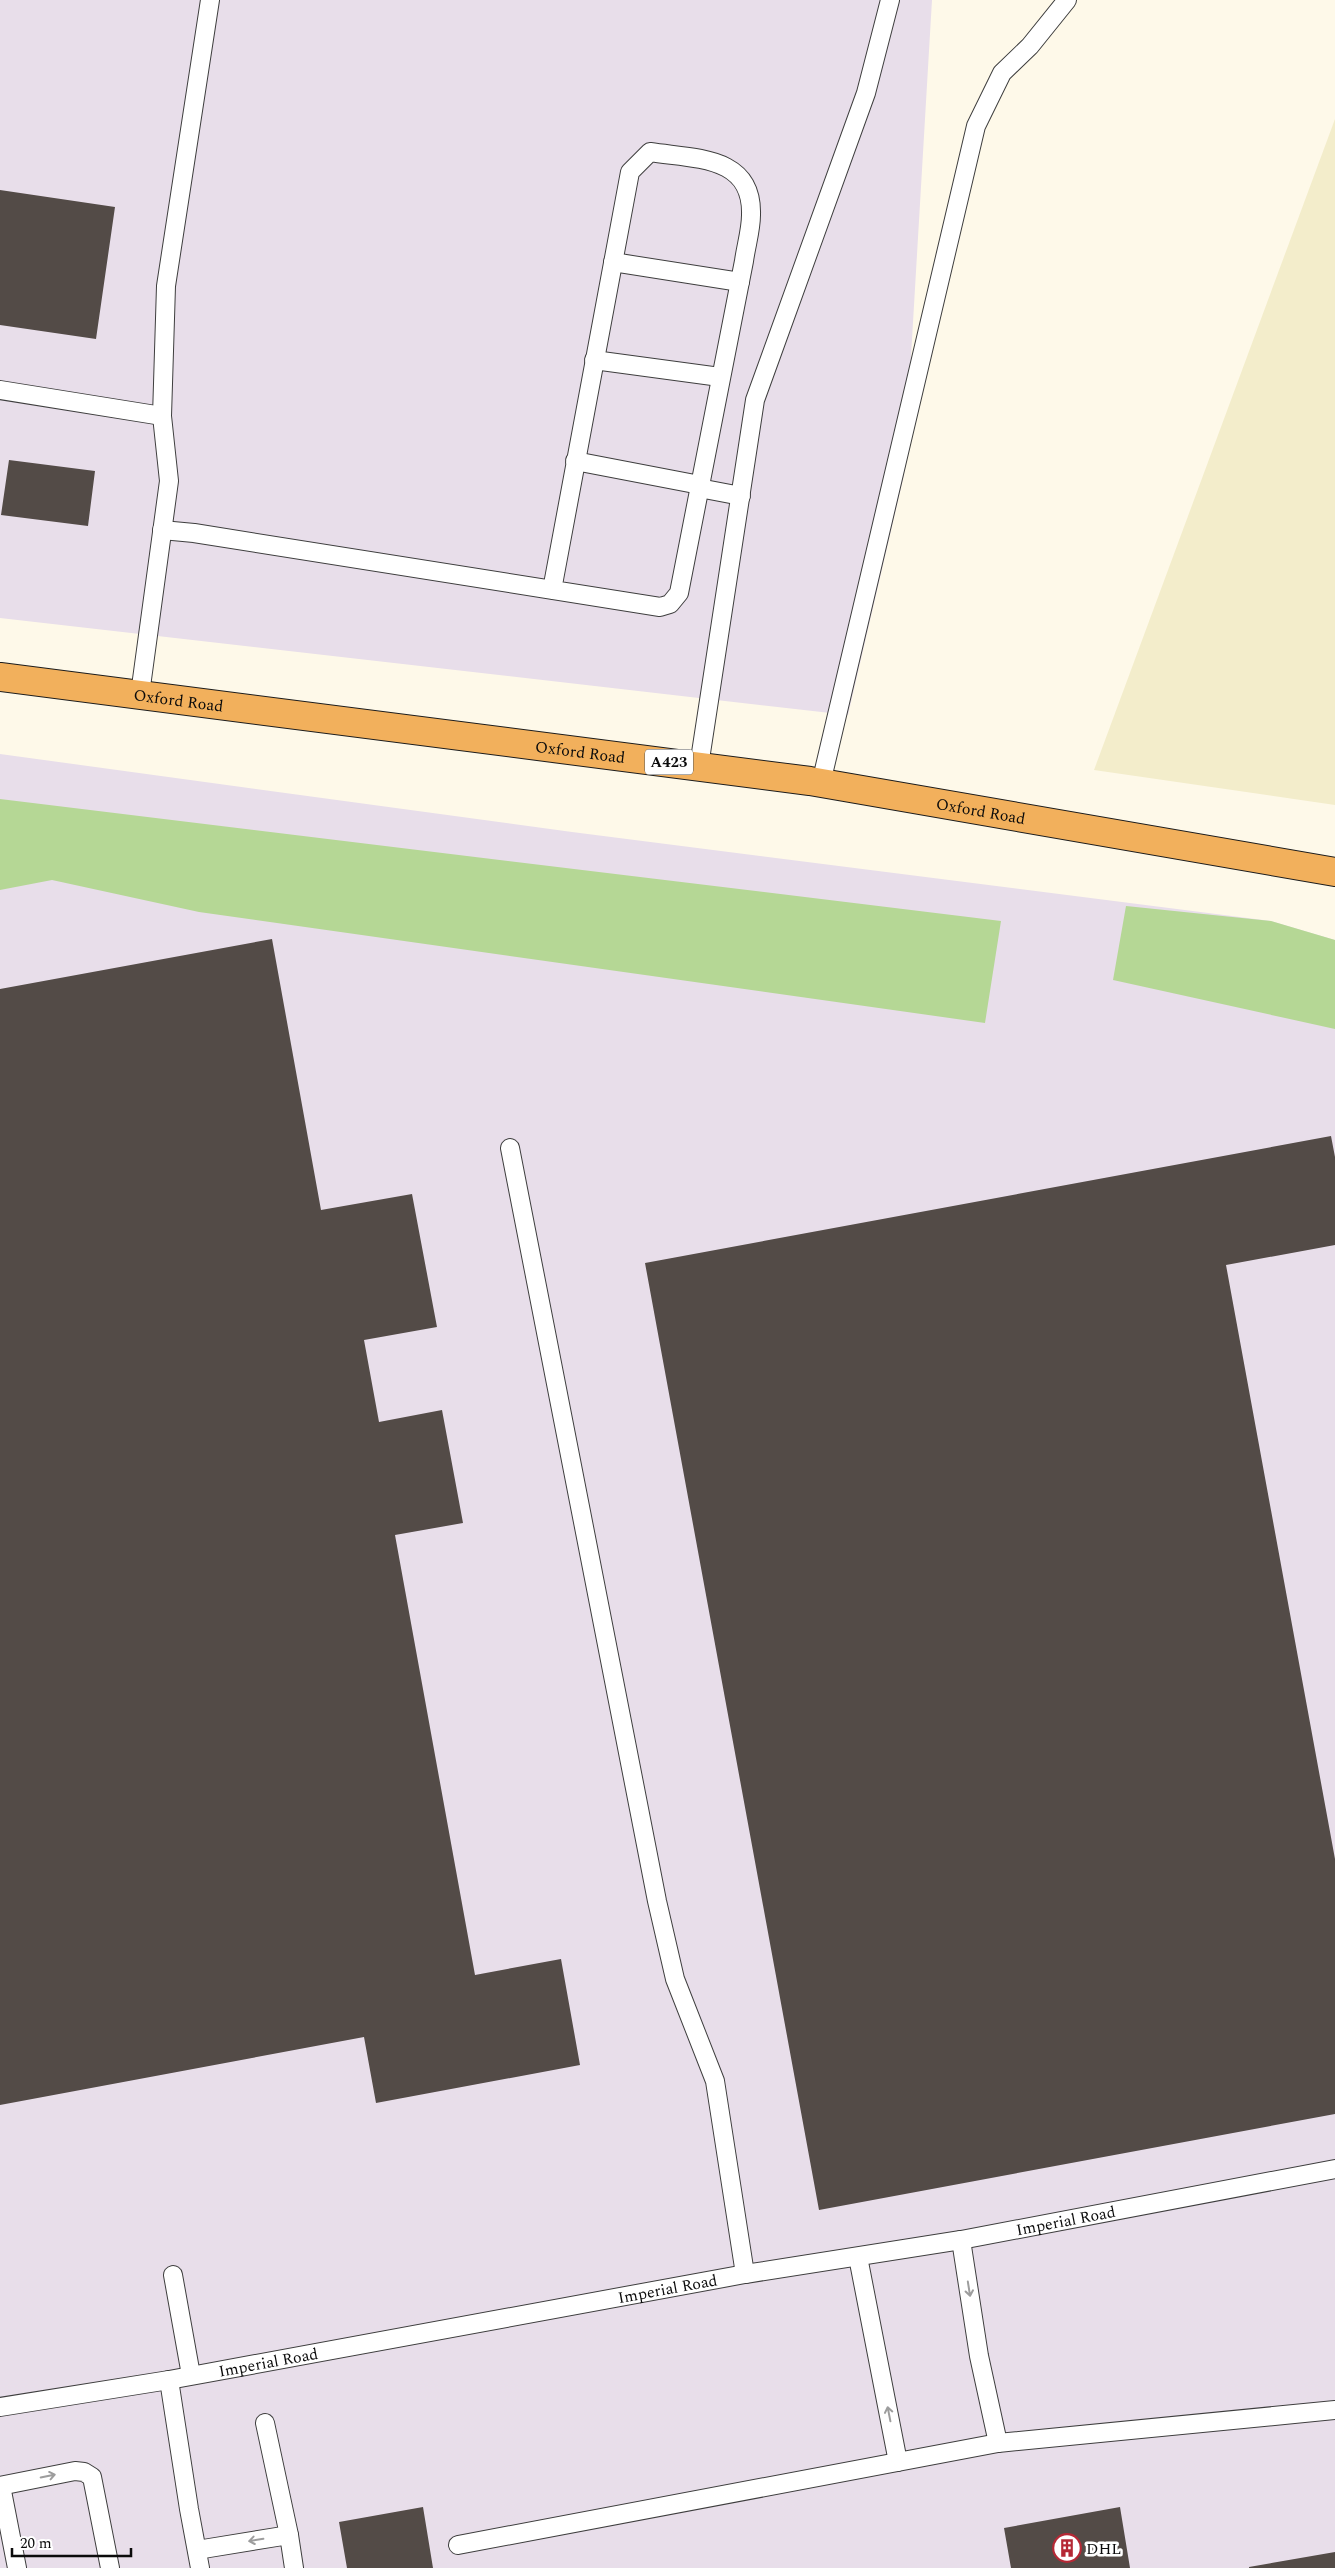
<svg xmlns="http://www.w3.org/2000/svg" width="1335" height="2568" viewBox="0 0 1335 2568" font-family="Spectral,serif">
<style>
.industrial{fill:#e8deea}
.farmland{fill:#f3edcb}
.forest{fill:#b5d795}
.building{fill:#534b47}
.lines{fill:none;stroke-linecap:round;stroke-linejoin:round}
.service-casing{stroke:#3e3e3e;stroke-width:20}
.trunk-casing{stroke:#1c1c1c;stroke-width:30}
.service{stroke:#fff;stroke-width:18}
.trunk{stroke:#f2b05c;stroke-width:28}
.oneway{stroke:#9d9d9d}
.labels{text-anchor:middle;stroke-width:5;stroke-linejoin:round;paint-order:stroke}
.shield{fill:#fff;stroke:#545454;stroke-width:1}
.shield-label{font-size:15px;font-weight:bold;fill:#0b0b0b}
.street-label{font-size:16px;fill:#0b0b0b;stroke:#fff}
.poi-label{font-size:16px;fill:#0b0b0b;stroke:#fff;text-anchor:start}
</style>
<rect width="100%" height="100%" fill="#fef9e9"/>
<!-- industrial -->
<path class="industrial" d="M0,0h932l-28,475 -56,240 -848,-97z
M0,754l572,78 699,89 64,19v1628h-1335z"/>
<!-- farmland -->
<path class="farmland" d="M1335,119v686l-241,-35z"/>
<!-- forest -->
<path class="forest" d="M0,799l1001,122 -16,102 -786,-111 -147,-32 -52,10z
M1126,906l145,15 64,19v89l-222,-49z"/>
<!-- building -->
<path class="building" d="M0,190l115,17 -19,132 -96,-14z
M9,460l86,11 -7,55 -87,-11z
M272,939l49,271 91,-16 25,133 -73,13 15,82 63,-12 21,113 -68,12 80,440 86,-16 19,106 -204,38 -12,-66 -364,68v-1116z
M1331,1136l4,21v88l-109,20 109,594v255l-516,96 -174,-947z
M423,2507l10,61h-86l-8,-46z
M1120,2507l10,61h-119l-7,-40z
M1335,2552v16h-86v-1z"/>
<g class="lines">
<defs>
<g id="service">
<path d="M613,262l127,20"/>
<path d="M594,360l126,17"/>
<path d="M0,390l162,26"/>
<path d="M575,461l125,24"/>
<path d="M699,488l42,8"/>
<path d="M162,530l32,3 466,74 10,-3 9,-11 65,-332c2,-15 7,-31 7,-46 2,-60 -57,-56 -101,-63l-20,20 -78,418"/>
<path d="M140,694l29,-213 -7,-65 4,-130 44,-286"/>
<path d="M699,766l56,-366 111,-307 24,-93"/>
<path d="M821,783l155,-657 26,-53 28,-27 37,-46"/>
<path d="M510,1148l147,753 18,78 40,102 30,193"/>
<path d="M961,2240l18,116 19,87"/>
<path d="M858,2257l40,205"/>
<path d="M173,2275l18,100"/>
<path d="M169,2380l20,129 11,59"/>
<path id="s1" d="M0,2407l169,-27 576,-106 216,-34 374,-71"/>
<path d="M265,2423l24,112"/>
<path d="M0,2486l75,-15 9,1 8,5 18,91"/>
<path d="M1,2486l16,82"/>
<path d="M458,2545l540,-102 337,-33"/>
<path d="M197,2550l92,-15 5,33"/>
</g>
<g id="trunk">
<path id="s2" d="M0,677l810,104 525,91"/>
</g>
</defs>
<!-- service casing -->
<use href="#service" class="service-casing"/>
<!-- trunk casing -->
<use href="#trunk" class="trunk-casing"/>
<!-- service -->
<use href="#service" class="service"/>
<!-- trunk -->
<use href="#trunk" class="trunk"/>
</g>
<!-- one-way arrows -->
<defs><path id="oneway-shaft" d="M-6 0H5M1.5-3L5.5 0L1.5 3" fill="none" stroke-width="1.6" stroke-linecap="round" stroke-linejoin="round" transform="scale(1.25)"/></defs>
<g class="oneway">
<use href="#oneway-shaft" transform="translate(969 2289) rotate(81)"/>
<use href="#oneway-shaft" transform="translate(889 2414) rotate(-101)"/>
<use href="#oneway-shaft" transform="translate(48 2476) rotate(-11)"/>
<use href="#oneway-shaft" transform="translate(256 2540) rotate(171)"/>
</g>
<!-- icons -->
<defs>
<symbol id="building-ring" viewBox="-11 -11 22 22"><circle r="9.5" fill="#fff" stroke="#b52835" stroke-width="1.5"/><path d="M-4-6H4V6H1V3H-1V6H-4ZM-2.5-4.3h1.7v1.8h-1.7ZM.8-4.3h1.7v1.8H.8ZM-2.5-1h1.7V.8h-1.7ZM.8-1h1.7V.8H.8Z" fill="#b52835"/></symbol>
</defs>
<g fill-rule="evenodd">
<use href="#building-ring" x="1051" y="2532" width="32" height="32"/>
</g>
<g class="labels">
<!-- shield labels -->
<rect class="shield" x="645" y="749.5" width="48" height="25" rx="4"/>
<g class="shield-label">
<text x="669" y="767">A423</text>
</g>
<!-- street labels -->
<g class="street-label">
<text dy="6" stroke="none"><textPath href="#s2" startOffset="180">Oxford Road</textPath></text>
<text dy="6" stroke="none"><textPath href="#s2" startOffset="585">Oxford Road</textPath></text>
<text dy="6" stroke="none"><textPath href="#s2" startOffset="990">Oxford Road</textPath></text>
<text dy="6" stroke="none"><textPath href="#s1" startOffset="1082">Imperial Road</textPath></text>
<text dy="6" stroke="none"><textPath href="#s1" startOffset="678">Imperial Road</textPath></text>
<text dy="6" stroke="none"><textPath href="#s1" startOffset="272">Imperial Road</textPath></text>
</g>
<!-- poi labels -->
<g class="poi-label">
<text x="1086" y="2554">DHL</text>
</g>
</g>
<!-- scale -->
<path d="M12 2548v8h119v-8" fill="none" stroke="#0b0b0b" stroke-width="2.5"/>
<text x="20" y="2548" font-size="15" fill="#0b0b0b" stroke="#ffffff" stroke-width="4" paint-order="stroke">20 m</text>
</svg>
